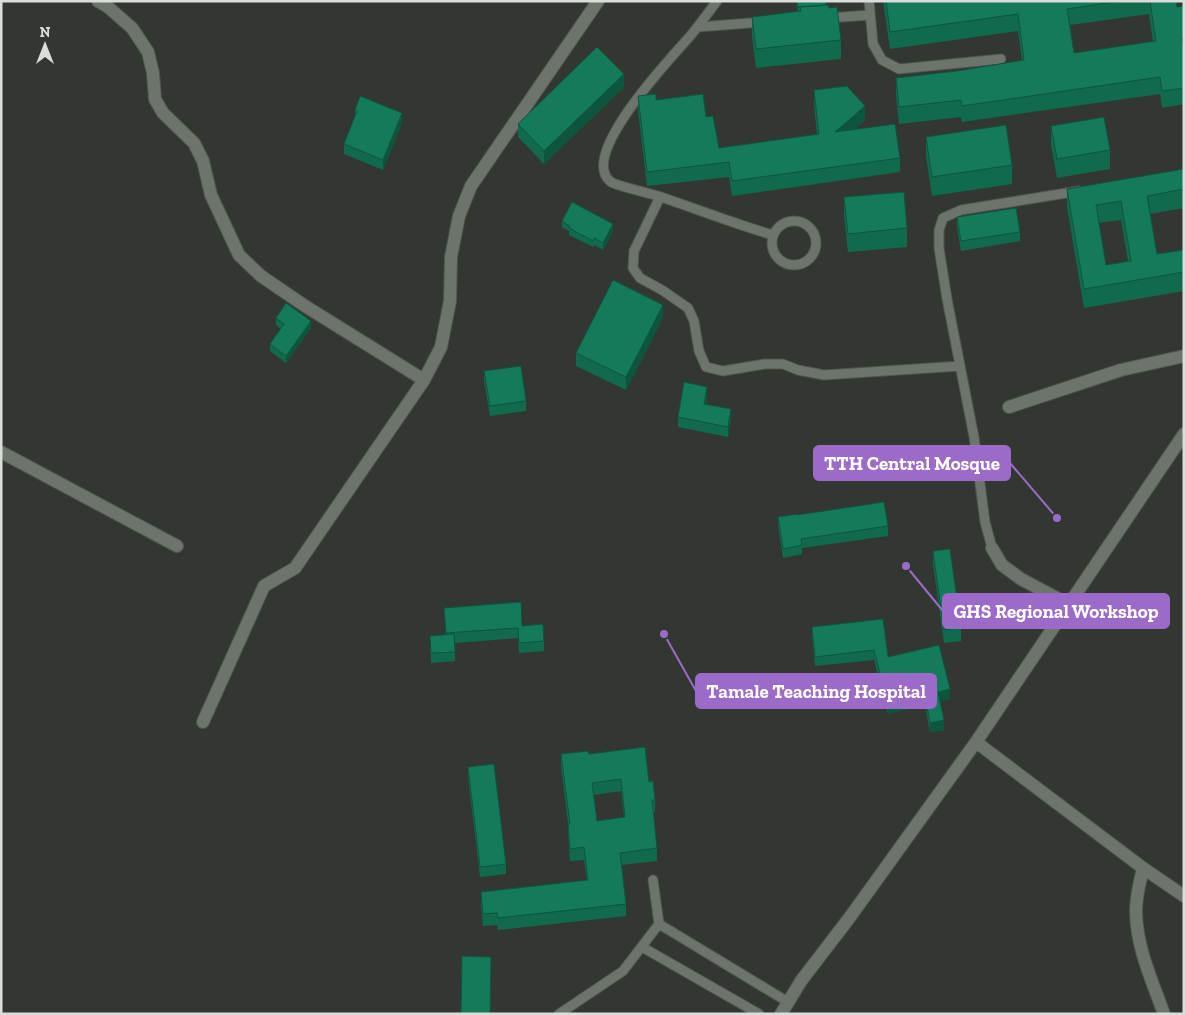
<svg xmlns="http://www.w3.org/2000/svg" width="1185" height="1015" viewBox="0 0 1185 1015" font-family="'Zilla Slab',serif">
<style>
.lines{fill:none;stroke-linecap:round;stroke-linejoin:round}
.lane-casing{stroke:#50554f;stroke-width:11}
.street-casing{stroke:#50554f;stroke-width:14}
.lane{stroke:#6d746c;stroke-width:9}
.street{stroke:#6d746c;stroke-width:12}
.wall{fill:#11694e;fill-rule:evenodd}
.shaded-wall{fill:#0e5540}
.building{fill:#147a5b;stroke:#0e5540;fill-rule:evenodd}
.leader{fill:none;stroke:#9c6ac8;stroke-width:2}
.callout-dot{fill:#9c6ac8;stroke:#323831;stroke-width:2}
.callout{fill:#9c6ac8;stroke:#9c6ac8;stroke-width:2}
.callout-label{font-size:19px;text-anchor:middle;font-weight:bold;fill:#fff}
</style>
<rect width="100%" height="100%" fill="#323831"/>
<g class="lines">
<defs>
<path id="lane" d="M717,1c-9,12 -17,23 -26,34 -17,20 -115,121 -80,147 6,4 38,11 47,14 39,13 77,28 115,39
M869,1l4,43 9,16 17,9 102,-10
M828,18l42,-3
M698,27l65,-5
M660,197l-26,54 -1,17 7,10 22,12 26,18 6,13 5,30 7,16 17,4 42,-7h18l15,6 26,5 136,-9
M772 243a22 22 0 1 1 44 0a22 22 0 1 1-44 0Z
M992,548l-7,-26 -11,-85 -27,-138 -8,-51v-18l4,-12 18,-8 118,-19
M659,924l129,78
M642,947l117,67
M559,1014l64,-43 36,-47 -6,-44"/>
<path id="street" d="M98,1l10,6 24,21 16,24 5,21 2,26 8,14 31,30 9,18 8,34 28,60 22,21 44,30 119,74
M1009,407l112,-37 63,-14
M1,452l176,94
M992,548l10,17 19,14 47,25
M203,722l61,-136 31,-18 129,-188 17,-33 9,-46 1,-44 8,-41 12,-30 127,-185
M976,742l167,126 41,28
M1143,868c-3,14 -7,28 -7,42 0,37 16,70 28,104
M781,1014l20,-33 49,-64 126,-175 208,-308"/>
</defs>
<!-- lane casing -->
<use href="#lane" class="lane-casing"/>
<!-- street casing -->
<use href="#street" class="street-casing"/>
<!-- lane -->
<use href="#lane" class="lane"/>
<!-- street -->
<use href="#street" class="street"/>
</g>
<!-- wall -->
<path class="wall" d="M796,1h30v4l3,3 12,32v19l-85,9 -4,-32v-19l46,-5z
M883,1h293l1,6 7,-1v98l-22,4 -2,-14 -198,28 -1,-5 -62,7 -3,-29v-17l61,-7 65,-11 -4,-29 -128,18zM1149,14l4,28 -79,11 -4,-28z
M624,87l-80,77 -26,-27v-13z
M814,90l51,30 -10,9 45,29v14l-168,24 -3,-19 -82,9 -9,-75v-15l18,4 50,17 13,31 98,-13 -3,-31z
M355,110l47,13 -19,47 -39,-16v-10l11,-27z
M1051,126l59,24v19l-53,9 -6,-33z
M926,137l86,28v19l-80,12 -6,-40z
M1184,169v39l-34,6 7,40 27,-4v41l-100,17 -17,-101v-18zM1121,220l7,41 -22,4 -7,-42z
M844,197l63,31v19l-59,5 -4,-36z
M957,217l63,15v9l-59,10 -4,-24z
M562,221l51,10 -10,19 -9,-5 -1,2 -24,-12v-4l-7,-4z
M276,318l35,10 -25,35 -16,-12v-7l11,-15 -5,-4z
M663,318l-37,72 -50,-24v-13z
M484,371l42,30v10l-36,5 -6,-35z
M707,397l-1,7 25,15 -3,18 -50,-10v-10z
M797,515l91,11v10l-86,12v6l-19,4 -5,-32v-9z
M933,551l28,77v13l-17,2 -11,-79z
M444,608l78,18 22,15v10l-25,2 -1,-15 -63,5v18l-24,2 -1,-27 16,-1z
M883,619l5,38 62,42 -10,2 4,29 -14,2 -5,-27 -37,9 -14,-54 -59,6 -3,-30v-9z
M561,754h28l60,28 6,18v12h-2l4,36v13l-35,4 4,39v12l-128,14 -1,-5 -14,1 -2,-22v-12l106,-12 -3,-20 -14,1 -2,-25v-12l-7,-58zM621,791l3,26 -27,4 -3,-26z
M468,767l38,97v10l-26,3 -12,-100z"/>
<!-- shaded-wall -->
<path class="shaded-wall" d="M624,74v13l-80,77v-13z
M865,106v14l-30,26v-14z
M402,113v10l-19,47v-10z
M613,224v7l-10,19v-7z
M663,305v13l-37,72v-13z
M311,321v7l-25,35v-7z
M707,387v10l-3,17v-10z
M731,409v10l-3,18v-10z
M950,689v10l-12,3v-10z
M925,696v9l-37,9v-9z
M944,720v10l-14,2v-9z"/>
<!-- building -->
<path class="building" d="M797,1h29v4l-28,2z
M886,1h235l-54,8 7,44 82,-12 -6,-40h26l1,6 7,-1v32h-2l2,15v35l-22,3 -2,-14 -198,29 -1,-6 -62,7 -3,-29 61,-7 67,-11 -6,-46 -128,18z
M828,5l1,3 8,-1 4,33 -85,9 -4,-32 49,-6 -1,-4z
M597,47l27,27 -80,77 -26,-27z
M847,86l18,20 -30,26 60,-8 5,34 -168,23 -3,-19 -82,10 -9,-76 18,-2v6l47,-6 3,23 7,-1 6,32 100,-14 -5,-44z
M360,96l42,17 -19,47 -39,-16 13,-33 -2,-1z
M1104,117l6,33 -53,9 -6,-33z
M1006,125l6,40 -80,12 -6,-40z
M1184,169v20l-37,7 10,58 27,-4v22l-100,17 -17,-100zM1121,201l10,60 -25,4 -10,-60z
M904,192l3,36 -59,6 -4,-37z
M572,202l41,22 -10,19 -9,-5 -1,3 -24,-13 1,-2 -8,-5z
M1016,208l4,24 -59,9 -4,-24z
M613,280l50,25 -37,72 -50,-24z
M286,303l25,18 -25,35 -16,-12 14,-20 -8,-6z
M521,366l5,35 -36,5 -6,-35z
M684,382l23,5 -3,17 27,5 -3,18 -50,-10z
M884,502l4,24 -87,13 1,6 -19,4 -5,-32 19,-3v1z
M950,549l11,79 -17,2 -11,-79z
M521,602l1,24 21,-2 1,17 -25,2 -1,-15 -72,5 -2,-25z
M883,619l5,38 51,-12 11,44 -12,3 6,28 -14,3 -5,-27 -37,9 -14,-55 -59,7 -3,-30z
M454,634l1,18 -24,1 -1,-17z
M645,747l4,35 4,-1 2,19h-3l5,48 -37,5 6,51 -128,14 -1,-5 -14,1 -2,-22 107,-12 -4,-33 -14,2 -2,-25h2l-9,-70 27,-3 1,3zM621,779l4,38 -28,4 -5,-38z
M494,764l12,100 -26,3 -12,-100z
M462,956l29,1 -1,57h-29z"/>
<!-- callouts -->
<path class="leader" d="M1057 518L1010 463M906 566L943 611M664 634L696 691"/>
<g class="callout-dot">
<circle cx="1057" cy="518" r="5"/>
<circle cx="906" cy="566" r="5"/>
<circle cx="664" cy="634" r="5"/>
</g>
<g class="callout">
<rect x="814" y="446" width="196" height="34" rx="5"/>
<rect x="943" y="594" width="226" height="34" rx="5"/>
<rect x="696" y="674" width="240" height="34" rx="5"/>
</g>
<g class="callout-label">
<text x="912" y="470">TTH Central Mosque</text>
<text x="1056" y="618">GHS Regional Workshop</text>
<text x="816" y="698">Tamale Teaching Hospital</text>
</g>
<!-- border -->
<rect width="1185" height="1015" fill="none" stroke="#dadeda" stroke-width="5"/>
<!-- north arrow -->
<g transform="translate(45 45)" stroke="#323831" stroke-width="4" paint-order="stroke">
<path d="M0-4L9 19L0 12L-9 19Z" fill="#dadeda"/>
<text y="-8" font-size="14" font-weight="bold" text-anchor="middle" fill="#dadeda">N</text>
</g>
</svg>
